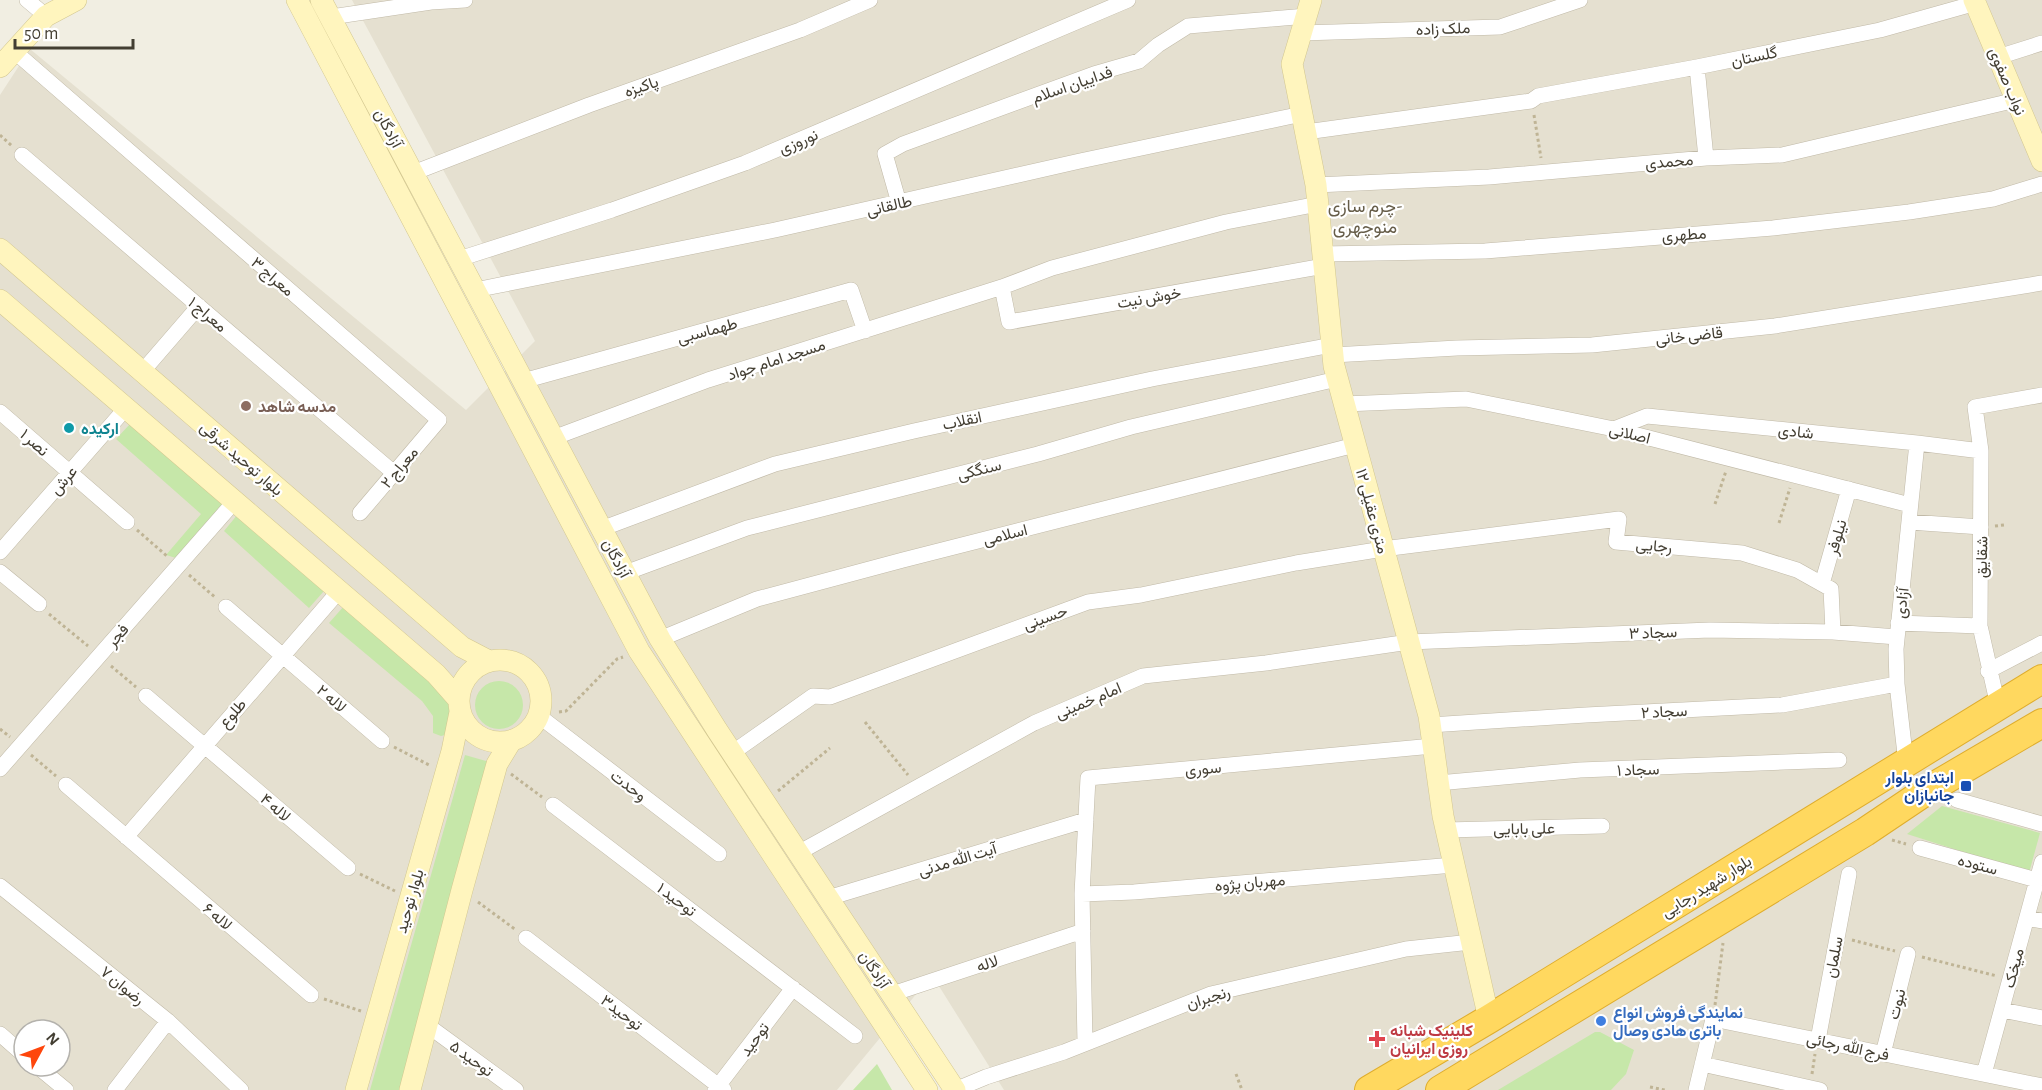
<svg xmlns="http://www.w3.org/2000/svg" width="2042" height="1090" viewBox="0 0 2042 1090" font-family="'Alegreya Sans',Vazirmatn,sans-serif">
<style>
.residential{fill:#e5e0d0;fill-rule:evenodd}
.green{fill:#c6e7a9}
.lines{fill:none;stroke-linecap:round;stroke-linejoin:round}
.street-casing{stroke:#c0b9a7;stroke-width:16}
.secondary-casing{stroke:#d3c790;stroke-width:22}
.highway-casing{stroke:#dfad2e;stroke-width:30}
.path{stroke:#bfb495;stroke-width:3;stroke-dasharray:3 3;stroke-linecap:butt}
.street{stroke:#fff;stroke-width:15}
.secondary{stroke:#fff5be;stroke-width:21}
.highway{stroke:#ffd85f;stroke-width:28}
.education-dot{fill:#8d6e63;stroke:#fff;stroke-width:2}
.culture-dot{fill:#0f9aa8;stroke:#fff;stroke-width:2}
.transit-dot{fill:#1a4fb4;stroke:#fff;stroke-width:2}
.shop-dot{fill:#3f7fe0;stroke:#fff;stroke-width:2}
.health-dot{fill:#e0444e;stroke:#fff;stroke-width:2}
.labels{text-anchor:middle;stroke-width:4.5;stroke-linejoin:round;paint-order:stroke}
.street-label{font-size:16px;fill:#433e32;stroke:#fff}
.education-label{font-size:16px;font-weight:bold;fill:#785e54;stroke:#fff;text-anchor:start}
.culture-label{font-size:16px;font-weight:bold;fill:#0d838f;stroke:#fff;text-anchor:start}
.transit-label{font-size:16px;font-weight:bold;fill:#164399;stroke:#fff;text-anchor:end}
.shop-label{font-size:16px;font-weight:bold;fill:#366cbe;stroke:#fff;text-anchor:start}
.health-label{font-size:16px;font-weight:bold;fill:#be3a42;stroke:#fff;text-anchor:start}
.neighbourhood-label{font-size:18px;fill:#665d49;stroke:#fff}
</style>
<rect width="100%" height="100%" fill="#f1eee2"/>
<!-- residential -->
<path class="residential" d="M352,0h1690v1090h-1038l-72,-115 -95,115h-837v-995l30,-46 436,361 69,-69zM24,1030h36v36h-36z"/>
<!-- green -->
<path class="green" d="M130,424l93,81 -47,53 -10,-3 35,-41 -85,-75z
M238,514l86,77 -15,17 -85,-77z
M344,606l81,67 27,34 -3,27 -8,2 -8,-3v-17l-11,-15 -93,-78z
M475 705a24 24 0 1 1 48 0a24 24 0 1 1-48 0Z
M465,755l28,8 -90,327h-33z
M1942,806l98,27 -11,40 -122,-39z
M1595,1032h5l34,18 -8,24 -15,16h-113z
M877,1064l15,26h-39z"/>
<g class="lines">
<defs>
<path id="street" d="M27,0l19,16
M331,17l100,-15 34,-2
M1301,33l199,-6 80,-27
M14,51l425,369 -79,93
M1998,57l44,-14
M1697,67l9,91
M1306,132l225,-31 7,-5 159,-29 183,-37 96,-27
M22,155l372,318
M413,173l176,-68 211,-75 70,-30
M1316,185l173,-8 217,-19 76,-3 234,-55
M899,203l-14,-49 18,-10 191,-70 45,-13 19,-16 30,-19 119,-10
M1323,254l162,-3 288,-23 136,-16 84,-13 49,-15
M459,259l153,-49 133,-47 383,-163
M1002,287l7,35 315,-56
M475,290l300,-60 305,-69 222,-47
M1333,355l124,-7 135,-3 183,-19 267,-43
M142,372l57,-66
M523,381l328,-91 14,41
M1344,404l122,-5 148,30 296,76
M0,412l127,110
M1614,429l33,-13 270,27 64,8
M553,438l155,-58 294,-93 50,-19 174,-46 92,-18
M1909,522l72,5
M601,529l174,-65 139,-33 238,-52 180,-34
M0,552l126,-144
M0,572l39,32
M625,573l122,-45 291,-74 93,-27 206,-48
M1822,584l27,-95
M226,607l156,134
M1898,623l82,3
M660,639l97,-40 146,-39 452,-115
M1988,671l54,-28
M146,696l202,172
M1998,706l-18,-80 1,-175 -6,-44 67,-12
M539,716l180,138
M1430,725l156,-10 196,-10 115,-21
M732,753l81,-57 17,1 258,-95 53,-7 155,-32 87,-14 236,-30 -3,23 126,11 55,17 34,19 2,43
M1906,763l-9,-79 -1,-35 21,-206
M0,769l235,-268
M1438,783l142,-13 259,-10
M66,785l245,210
M1957,800l85,24
M553,805l302,231
M1446,830l156,-4
M126,837l213,-246
M1920,848l117,32
M798,853l236,-130 109,-47 123,-13 143,-21 301,-12 123,2 64,5
M0,886l168,135 73,69
M1082,894l6,-116 345,-32
M828,898l258,-78
M2027,918l15,3
M526,938l198,152
M892,994l191,-63
M2002,1010l40,8
M427,1025l89,65
M0,1034l24,21
M1818,1040l31,-166
M1085,1043l-3,-149 52,-2 320,-27
M1883,1054l25,-100
M1702,1064l118,26
M37,1066l29,24
M1984,1074l58,-212
M115,1090l53,-69
M715,1090l78,-102
M955,1090l31,-13 78,-25 147,-58 195,-45 65,-7
M1696,1090l17,-71 329,67"/>
<path id="secondary" d="M297,0l342,651 288,439
M321,0l339,639 57,91 238,360
M1311,0l-19,64 24,121 18,181 95,350 14,100 46,203
M1974,0l68,161
M0,67l46,-51 30,-16
M0,249l462,398 27,14
M0,300l436,374 22,25
M459 701a41 41 0 1 1 82 0a41 41 0 1 1-82 0Z
M356,1090l96,-339 8,-39
M410,1090l52,-200 35,-126 14,-23"/>
<path id="highway" d="M1369,1090l120,-71 553,-340
M1440,1090l425,-258 61,-41 116,-68"/>
</defs>
<!-- street casing -->
<use href="#street" class="street-casing"/>
<!-- secondary casing -->
<use href="#secondary" class="secondary-casing"/>
<!-- highway casing -->
<use href="#highway" class="highway-casing"/>
<!-- path -->
<path class="path" d="M1534,115l7,43
M0,135l12,11
M1715,504l11,-33
M1779,523l11,-35
M1995,526l9,-1
M137,530l31,27
M189,575l27,23
M49,614l39,32
M111,666l25,21
M559,712l7,-1 51,-52 6,-2
M865,722l43,53
M0,729l10,8
M394,747l37,19
M31,755l25,21
M511,774l31,23
M778,791l52,-43
M1892,840l14,4
M360,874l35,17
M478,902l38,28
M1852,940l43,11
M1922,957l75,19
M324,999l37,12
M1715,1005l8,-62
M1236,1074l6,16
M1812,1074l3,-20
M1650,1087l15,3"/>
<!-- street -->
<use href="#street" class="street"/>
<!-- secondary -->
<use href="#secondary" class="secondary"/>
<!-- highway -->
<use href="#highway" class="highway"/>
</g>
<!-- markers -->
<circle class="education-dot" cx="246" cy="406" r="6"/>
<circle class="culture-dot" cx="69" cy="428" r="6"/>
<rect class="transit-dot" x="1960" y="780" width="12" height="12" rx="3"/>
<circle class="shop-dot" cx="1601" cy="1021" r="6"/>
<path class="health-dot" d="M1374 1030h6v6h6v6h-6v6h-6v-6h-6v-6h6z"/>
<g class="labels">
<!-- street labels -->
<g class="street-label">
<text transform="translate(1443 28) rotate(-2)" y="6">ملک زاده</text>
<text transform="translate(1754 56) rotate(-12)" y="6">گلستان</text>
<text transform="translate(2008 81) rotate(67)" y="6">نواب صفوی</text>
<text transform="translate(1072 84) rotate(-19)" y="6">فداییان اسلام</text>
<text transform="translate(641 86) rotate(-19)" y="6">پاکیزه</text>
<text transform="translate(389 128) rotate(62)" y="6">آزادگان</text>
<text transform="translate(798 141) rotate(-23)" y="6">نوروزی</text>
<text transform="translate(1669 161) rotate(-5)" y="6">محمدی</text>
<text transform="translate(889 205) rotate(-13)" y="6">طالقانی</text>
<text transform="translate(1684 234) rotate(-4)" y="6">مطهری</text>
<text transform="translate(273 276) rotate(41)" y="6">معراج ۳</text>
<text transform="translate(1149 297) rotate(-10)" y="6">خوش نیت</text>
<text transform="translate(208 314) rotate(40)" y="6">معراج ۱</text>
<text transform="translate(707 330) rotate(-15)" y="6">طهماسبی</text>
<text transform="translate(1689 335) rotate(-6)" y="6">قاضی خانی</text>
<text transform="translate(776 359) rotate(-18)" y="6">مسجد امام جواد</text>
<text transform="translate(962 420) rotate(-12)" y="6">انقلاب</text>
<text transform="translate(1796 431) rotate(6)" y="6">شادی</text>
<text transform="translate(1630 433) rotate(14)" y="6">اصلانی</text>
<text transform="translate(35 442) rotate(41)" y="6">نصر ۱</text>
<text transform="translate(242 458) rotate(41)" y="6">بلوار توحید شرقی</text>
<text transform="translate(399 467) rotate(-50)" y="6">معراج ۲</text>
<text transform="translate(979 469) rotate(-14)" y="6">سنگکی</text>
<text transform="translate(63 480) rotate(-49)" y="6">عرش</text>
<text transform="translate(1373 511) rotate(75)" y="6">۱۲ متری عقیلی</text>
<text transform="translate(1005 534) rotate(-14)" y="6">اسلامی</text>
<text transform="translate(1836 537) rotate(-74)" y="6">نیلوفر</text>
<text transform="translate(1654 545) rotate(5)" y="6">رجایی</text>
<text transform="translate(1981 557) rotate(-89)" y="6">شقایق</text>
<text transform="translate(617 558) rotate(62)" y="6">آزادگان</text>
<text transform="translate(1901 603) rotate(-84)" y="6">آزادی</text>
<text transform="translate(1045 617) rotate(-20)" y="6">حسینی</text>
<text transform="translate(1653 632) rotate(-2)" y="6">سجاد ۳</text>
<text transform="translate(117 635) rotate(-49)" y="6">فجر</text>
<text transform="translate(332 698) rotate(41)" y="6">لاله ۲</text>
<text transform="translate(1088 700) rotate(-23)" y="6">امام خمینی</text>
<text transform="translate(1664 711) rotate(-3)" y="6">سجاد ۲</text>
<text transform="translate(232 713) rotate(-49)" y="6">طلوع</text>
<text transform="translate(1203 768) rotate(-5)" y="6">سوری</text>
<text transform="translate(1638 769) rotate(-2)" y="6">سجاد ۱</text>
<text transform="translate(629 785) rotate(37)" y="6">وحدت</text>
<text transform="translate(276 807) rotate(41)" y="6">لاله ۴</text>
<text transform="translate(1524 828) rotate(-1)" y="6">علی بابایی</text>
<text transform="translate(957 859) rotate(-17)" y="6">آیت الله مدنی</text>
<text transform="translate(1978 864) rotate(15)" y="6">ستوده</text>
<text transform="translate(1250 882) rotate(-5)" y="6">مهربان پژوه</text>
<text transform="translate(1706 886) rotate(-32)" y="6">بلوار شهید رجایی</text>
<text transform="translate(677 899) rotate(37)" y="6">توحید ۱</text>
<text transform="translate(409 901) rotate(-74)" y="6">بلوار توحید</text>
<text transform="translate(218 916) rotate(41)" y="6">لاله ۶</text>
<text transform="translate(1833 957) rotate(-79)" y="6">سلمان</text>
<text transform="translate(987 963) rotate(-18)" y="6">لاله</text>
<text transform="translate(2013 968) rotate(-75)" y="6">میخک</text>
<text transform="translate(875 969) rotate(56)" y="6">آزادگان</text>
<text transform="translate(123 985) rotate(39)" y="6">رضوان ۷</text>
<text transform="translate(1208 997) rotate(-17)" y="6">رنجبران</text>
<text transform="translate(1896 1004) rotate(-76)" y="6">نبوت</text>
<text transform="translate(622 1012) rotate(37)" y="6">توحید۳</text>
<text transform="translate(754 1039) rotate(-53)" y="6">توحید</text>
<text transform="translate(1848 1046) rotate(12)" y="6">فرج الله رجائی</text>
<text transform="translate(472 1058) rotate(36)" y="6">توحید ۵</text>
</g>
<!-- education labels -->
<g class="education-label">
<text x="258" y="412">مدسه شاهد</text>
</g>
<!-- culture labels -->
<g class="culture-label">
<text x="81" y="434">ارکیده</text>
</g>
<!-- transit labels -->
<g class="transit-label">
<text x="1954" y="783">ابتدای بلوار<tspan x="1954" dy="18">جانبازان</tspan></text>
</g>
<!-- shop labels -->
<g class="shop-label">
<text x="1613" y="1018">نمایندگی فروش انواع<tspan x="1613" dy="18">باتری هادی وصال</tspan></text>
</g>
<!-- health labels -->
<g class="health-label">
<text x="1390" y="1036">کلینیک شبانه<tspan x="1390" dy="18">روزی ایرانیان</tspan></text>
</g>
<!-- neighbourhood labels -->
<g class="neighbourhood-label">
<text x="1365" y="212">چرم سازی-<tspan x="1365" dy="21">منوچهری</tspan></text>
</g>
</g>
<!-- north arrow -->
<g transform="translate(42 1048) rotate(49)"><circle r="28" fill="#ffffff" stroke="#b4b2ad" stroke-width="1.5"/>
<path d="M0-4.5L10 22L0 15L-10 22Z" fill="#fe460c"/>
<text y="-9" font-size="16" font-weight="bold" text-anchor="middle" fill="#433e32">N</text>
</g>
<!-- scale -->
<path d="M15 39v9h118v-9" fill="none" stroke="#433e32" stroke-width="3"/>
<text x="24" y="39" font-size="18" fill="#433e32" stroke="#ffffff" stroke-width="4.5" paint-order="stroke">50 m</text>
</svg>
